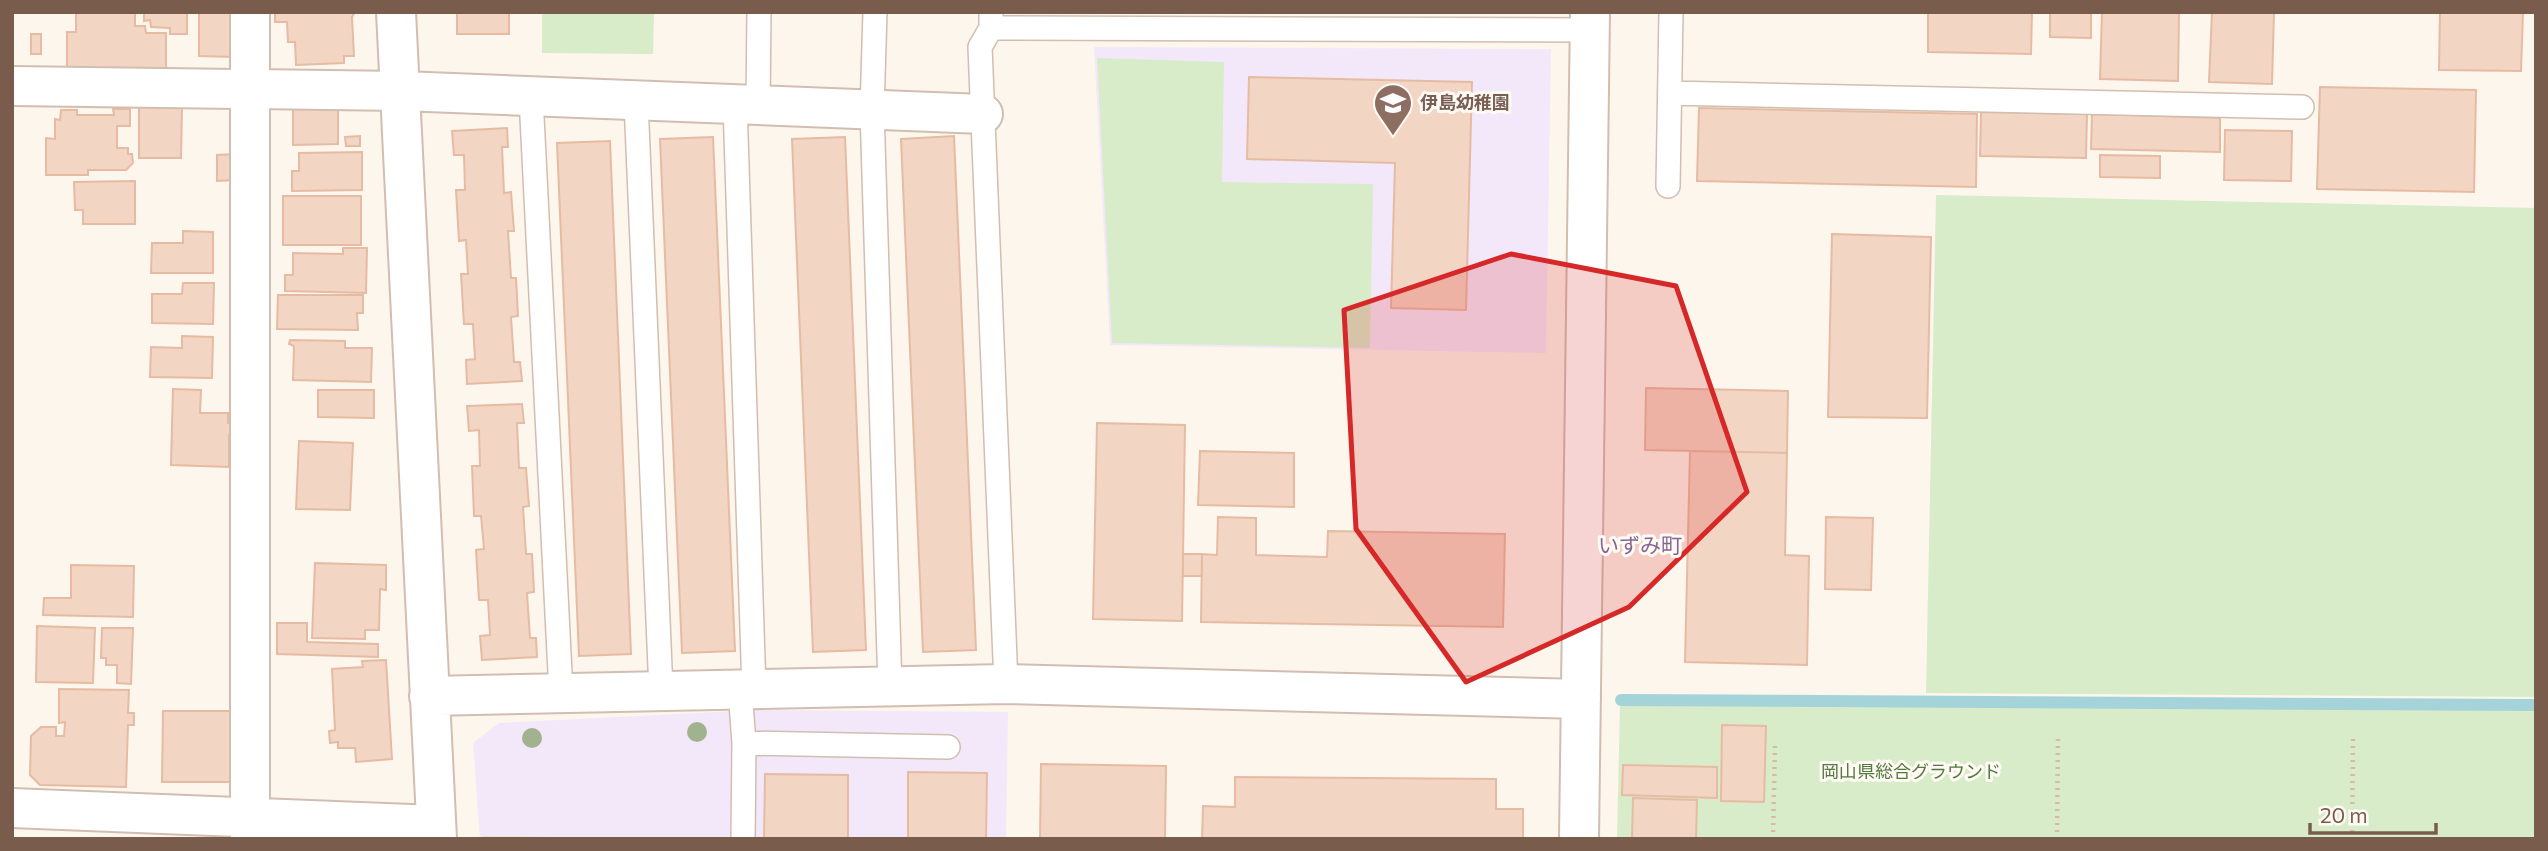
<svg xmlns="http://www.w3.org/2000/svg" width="2548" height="851" viewBox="0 0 2548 851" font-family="Commissioner,'Noto Sans JP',sans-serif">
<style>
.education{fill:#f3e8fa}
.green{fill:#d8ecc9}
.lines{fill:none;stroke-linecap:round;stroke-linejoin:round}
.stream{stroke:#a5d3da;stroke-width:12}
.building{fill:#f3d5c3;stroke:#e6bba3;stroke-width:2}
.service-casing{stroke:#d1beb0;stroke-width:26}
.minor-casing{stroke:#d1beb0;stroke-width:42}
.path{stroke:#d9b8a5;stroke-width:4.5;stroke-dasharray:2 5;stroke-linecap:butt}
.service{stroke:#fff;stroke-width:23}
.minor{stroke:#fff;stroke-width:38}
.tree{fill:#a0b28e}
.marked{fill:#d62828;fill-opacity:0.2;stroke:#d62828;stroke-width:5;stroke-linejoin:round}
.labels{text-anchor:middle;stroke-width:6;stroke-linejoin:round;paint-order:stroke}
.education-label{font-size:18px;font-weight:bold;fill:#785e54;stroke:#fffaf3;text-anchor:start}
.park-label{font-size:18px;fill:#537a41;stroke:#fffaf3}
.quarter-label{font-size:21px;fill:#846695;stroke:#fffaf3}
</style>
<rect width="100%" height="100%" fill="#fdf6ec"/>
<!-- education -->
<path class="education" d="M1094,47l457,2 -5,304 -436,-8z
M757,710l251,2 -2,127h-526l-7,-96 26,-20z"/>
<!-- green -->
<path class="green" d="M542,12h112l-1,42 -111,-1z
M1097,58l127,4 -2,120 151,2 -3,164 -258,-5z
M1936,195l600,13v489l-610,-4z
M1620,704l916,6v129h-919z
M483,836l209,3h-209z"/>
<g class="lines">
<!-- stream -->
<path class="stream" d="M1621,700l915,5"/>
</g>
<!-- building -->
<path class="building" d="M76,12h59v14h10l1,7h20v37h-99v-38h9z
M144,12h43v22h-17v-6l-19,-1 -1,-7 -6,1z
M199,12h35v45l-35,-1z
M275,12h80l-3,5 2,39h-10v7l-48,2 -1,-23h-7l-1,-20h-12z
M457,12h52v22h-52z
M1928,12h104l-1,42 -103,-2z
M2050,12h41v26l-41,-1z
M2102,12h77l-1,69 -78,-2z
M2212,12h62l-2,72 -63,-2z
M2440,12h83l-2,59 -82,-1z
M31,34h10v20h-10z
M1249,77l223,5 -6,228 -75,-2 4,-145 -148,-4z
M2320,87l156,3 -2,102 -157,-3z
M293,104h45v40l-45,1z
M182,106l-1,52h-42v-51z
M1699,108l278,6 -1,73 -279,-6z
M113,109h17v17h-13v22h11v6h4l1,9 -7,7h-38v5h-42v-37l9,1v-20l5,1 1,-10h16v5h37z
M1981,112l106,2 -1,44 -106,-2z
M2092,114l128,4v34l-129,-3z
M507,128l1,19h-6l2,46 7,-1 3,39h-6l3,47h5l2,38 -7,1 3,45h6l2,19 -55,3 -1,-24 9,-1 -2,-35h-9l-3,-50h7l-2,-34 -7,1 -3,-51h9l-1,-35h-10l-2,-24z
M2225,130l67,1 -1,50 -67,-1z
M360,136v10h-14l-1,-9z
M954,136l22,514 -53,2 -22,-513z
M713,137l22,514 -53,2 -22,-514z
M845,137l21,513 -53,2 -21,-513z
M610,141l21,513 -52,2 -22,-513z
M362,152v38l-70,1v-20h7v-18z
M235,154v26l-18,1v-26z
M2100,155l60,1v22l-60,-1z
M135,181v43h-52v-14h-8l-1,-28z
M283,196h78v49h-78z
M183,231l30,1v41h-62l1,-30h31z
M1832,234l99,3 -4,181 -99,-1z
M343,248h24l-1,45 -81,-2v-16h8v-22l50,1z
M183,283h31l-1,41 -61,-1v-29h30z
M278,295h85v18h-6l1,17 -81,-1z
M182,336l31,1 -1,41 -62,-1 1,-30 31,1z
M290,340l55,1v7h27l-1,34 -78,-2 1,-34 -5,-2z
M1646,388l142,3 -1,62 -142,-3z
M173,389l28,1 -1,23h28v10h6v12h-5v32l-58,-2z
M318,390h56v28l-56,-1z
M522,404l2,19h-7l2,45h7l3,38 -6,1 3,47h6l2,38 -7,1 3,45h6l1,19 -55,3 -2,-24 10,-1 -2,-35h-9l-3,-50 8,-1 -3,-33h-7l-2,-50h8l-1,-36 -10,1 -2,-25z
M1097,423l88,2 -3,196 -89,-2z
M299,441l54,2 -3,67 -54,-1z
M1200,451l94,2v54l-96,-2z
M1690,451l97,2 -2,102 24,1 -2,109 -122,-3z
M1218,517l38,1v37l71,2 1,-26 177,3 -2,93 -302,-5 1,-68 15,1z
M1826,517l47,1 -2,72 -46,-1z
M1183,554h19v22h-19z
M315,563l71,2v25l-6,-1 -1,41h-14v9l-53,-1z
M71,565l63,1 -1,51 -90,-2 1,-17h27z
M277,623h30v19l71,2v13l-101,-3z
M37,626l58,2 -2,55 -57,-1z
M102,628h31l-2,56 -14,-1v-18h-11v-7h-5z
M386,660l6,99 -36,3 -1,-14h-17v-6l-8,1 -1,-12 6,-1 -3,-61 31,-2 -1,-6z
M59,689l70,1 -1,23h6v12h-6l-2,62 -86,-2 -10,-10 1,-39 10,-9h15v9h8l1,-14 -6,1z
M163,711h69v71h-70z
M1722,725l44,1 -2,76 -43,-1z
M1041,764l125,2 -1,73h-125z
M1623,765l94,2v31l-95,-3z
M908,772l79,1 -1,66h-78z
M765,774l83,1v64h-84z
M1235,777l261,2v30h27v30h-321l1,-33 32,1z
M1633,798l64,2 -1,39h-64z"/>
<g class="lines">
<defs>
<path id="service" d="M875,12l-3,98 18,577
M991,12v16l-11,19 26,637
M991,28l599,2
M1670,93l632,14
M531,97l30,596
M636,101l25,590
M735,104l19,586
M758,105l1,-93
M1668,186l3,-174
M740,690l4,53 -1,96
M744,743l204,4"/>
<path id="minor" d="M396,12l41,827
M12,86l390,5 581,23
M429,696l577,-12 575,15
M12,808l424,17
M250,839v-827
M1579,839l11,-827"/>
</defs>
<!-- service casing -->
<use href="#service" class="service-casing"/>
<!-- minor casing -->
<use href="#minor" class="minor-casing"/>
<!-- path -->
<path class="path" d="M1773,839l2,-95
M2057,839l1,-101
M2352,839l1,-105"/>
<!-- service -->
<use href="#service" class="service"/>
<!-- minor -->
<use href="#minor" class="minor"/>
</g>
<!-- trees -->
<g class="tree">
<circle cx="697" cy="732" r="10"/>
<circle cx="532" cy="738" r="10"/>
</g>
<!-- marked area -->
<path class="marked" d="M1511,254l165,32 71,206 -118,115 -163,75 -110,-153 -12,-219z"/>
<!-- icons -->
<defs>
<symbol id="school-pin" viewBox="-11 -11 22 30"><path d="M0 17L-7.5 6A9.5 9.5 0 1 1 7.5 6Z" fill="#8d6e63" stroke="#fffaf3"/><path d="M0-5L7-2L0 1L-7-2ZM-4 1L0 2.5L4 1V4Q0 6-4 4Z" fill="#fff"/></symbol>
</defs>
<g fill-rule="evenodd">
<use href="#school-pin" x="1371" y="81" width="44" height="60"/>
</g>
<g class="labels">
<!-- education labels -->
<g class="education-label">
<text x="1420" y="109">伊島幼稚園</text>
</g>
<!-- park labels -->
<g class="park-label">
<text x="1911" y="778">岡山県総合グラウンド</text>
</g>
<!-- quarter labels -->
<g class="quarter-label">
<text x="1640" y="553">いずみ町</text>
</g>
</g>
<!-- border -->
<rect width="2548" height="851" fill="none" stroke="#7a5c4d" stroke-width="28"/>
<!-- scale -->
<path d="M2310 823v10h126v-10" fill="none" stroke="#7a5c4d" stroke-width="3.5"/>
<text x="2320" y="823" font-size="21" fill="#7a5c4d" stroke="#fffaf3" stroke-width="5" paint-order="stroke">20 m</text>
</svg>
